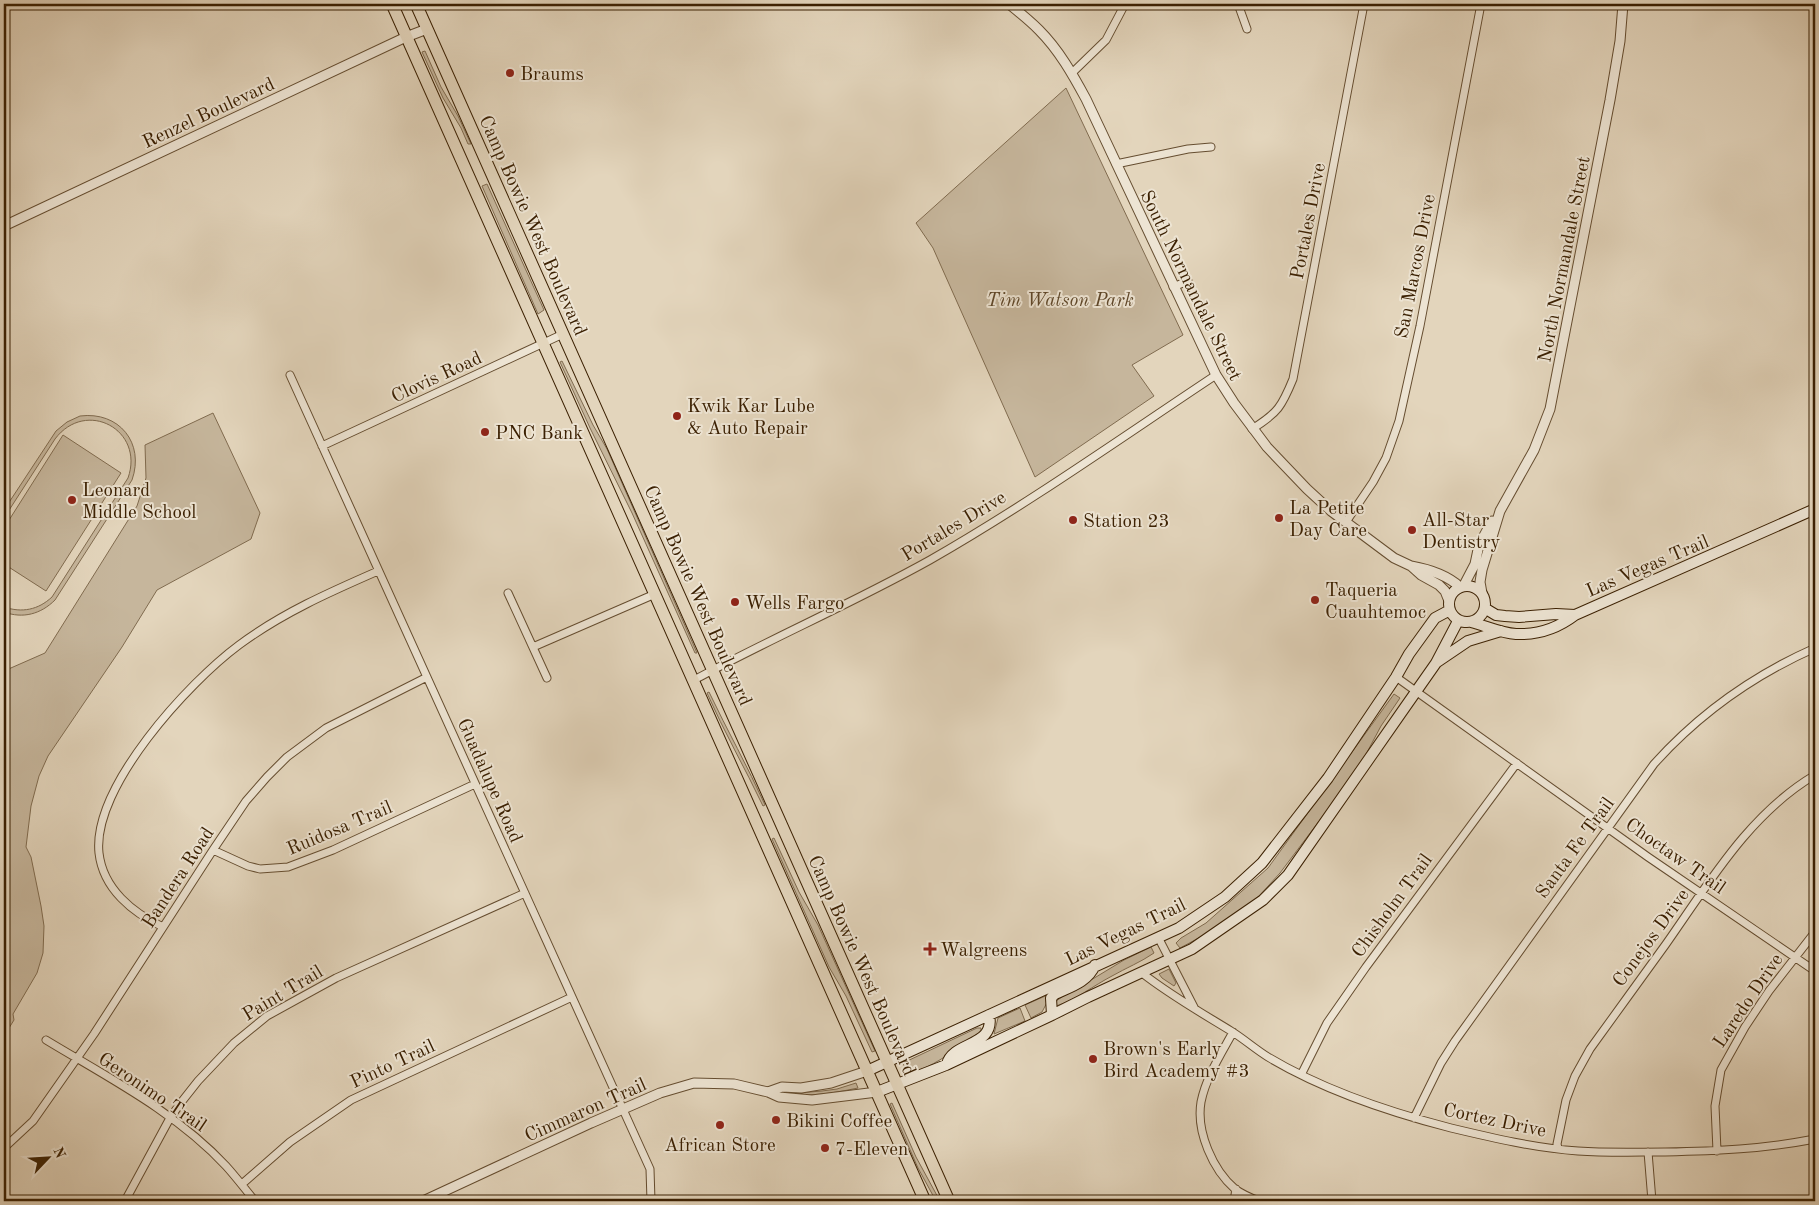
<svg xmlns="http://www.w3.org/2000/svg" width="1819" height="1205" viewBox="0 0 1819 1205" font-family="'Old Standard TT',serif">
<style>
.green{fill:#c6b69c;stroke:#806b4f}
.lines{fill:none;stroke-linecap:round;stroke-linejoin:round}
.minor-casing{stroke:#654d30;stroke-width:9}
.tertiary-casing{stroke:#654d30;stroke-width:11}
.secondary-casing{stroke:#3b2002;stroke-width:12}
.primary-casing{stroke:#3b2002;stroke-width:13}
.minor{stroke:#ede4d3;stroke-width:7}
.tertiary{stroke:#ede4d3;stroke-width:9}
.secondary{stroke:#ede4d3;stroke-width:10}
.primary{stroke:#e3d5bc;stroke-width:11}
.poi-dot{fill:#8f2418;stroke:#ede4d3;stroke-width:2}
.labels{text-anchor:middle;stroke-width:4;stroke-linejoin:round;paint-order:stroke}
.poi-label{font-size:19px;fill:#3b2002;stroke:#ede4d3;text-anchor:start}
.street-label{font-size:19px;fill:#3b2002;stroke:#ede4d3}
.park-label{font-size:19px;font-style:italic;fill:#5e4628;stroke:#ede4d3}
</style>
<rect width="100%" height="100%" fill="#e3d5bc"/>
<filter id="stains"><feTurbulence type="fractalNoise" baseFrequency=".004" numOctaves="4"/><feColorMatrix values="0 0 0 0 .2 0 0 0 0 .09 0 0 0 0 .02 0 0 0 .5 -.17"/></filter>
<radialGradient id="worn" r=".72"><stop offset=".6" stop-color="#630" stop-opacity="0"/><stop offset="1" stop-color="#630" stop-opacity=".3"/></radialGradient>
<!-- green -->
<path class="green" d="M425,51l16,36 17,29 13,28h-3l-7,-16 -18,-30 -21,-46z
M1066,88l117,247 -51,30 22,31 -119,81 -102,-229 -17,-25z
M487,184l57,126 -6,4 -56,-128z
M562,361l31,64 14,24 90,204h-2l-63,-140 -42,-85 -30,-66z
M213,413l47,100 -9,26 -94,51 -35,57 -74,109 -9,20 -8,30 -5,41 5,10 10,49 3,20 -1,27 -6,20 -24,41 1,6 -10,16v-365l41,-18 92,-147 9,-28 -1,-33z
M80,416c39,-5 65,27 52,64l-77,120c-14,14 -32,19 -51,12v-5c18,6 34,3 48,-10l76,-119c17,-48 -42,-80 -73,-39l-51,79v-8l52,-79 11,-9z
M63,435l58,38 -75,118 -42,-27v-36z
M709,692c18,38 39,75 56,113l-2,1c-18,-38 -39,-74 -56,-113z
M1394,694l6,4 -19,28 -16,30 -21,32 -64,85 -22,24 -23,18 -25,17 -30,16 -4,-5 5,-5 25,-15 62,-55z
M774,838l25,54 19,33 57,126 -3,1 -26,-56 -17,-29 -57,-128z
M1151,947l3,6c-13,9 -28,15 -42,23 -19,10 -35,23 -56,30l-1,-4 19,-14 17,-8 33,-20z
M1169,969l7,14 -2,3 -12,-8 -3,-4z
M1052,993l-10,19 -11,6 -6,-13z
M1020,1008l5,13 -31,13 4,-16z
M977,1028h4v5c-16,10 -57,41 -74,40l-4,-10z
M856,1083l2,5c-24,5 -48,9 -72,6l36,-3 15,-2z
M892,1103l24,54 24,44h-4l-18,-33 -28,-64z"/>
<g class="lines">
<defs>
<path id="minor" d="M1238,4l9,25
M1072,73l34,-33 19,-36
M1116,164l72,-15 23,-2
M1173,287l15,-6
M290,375l360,794 1,32
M1252,429c26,-16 30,-23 41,-50l71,-375
M322,446l241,-112
M1346,522l27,-40 13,-24 13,-37 21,-95 61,-322
M508,593l39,85
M533,647l122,-53
M1396,677l252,180 167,114
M694,680c78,-42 159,-77 236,-120 98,-56 191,-122 286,-185
M213,850l35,16 12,3 28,-2 45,-17 142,-66
M163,927c-30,-14 -60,-38 -64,-74 -7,-66 90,-171 140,-208 43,-32 91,-53 139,-74
M1158,937l37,72
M1142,973c28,22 58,39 89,58 13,8 24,18 37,26 55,33 121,55 183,71 42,10 84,20 127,23 29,2 58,1 87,1 52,-1 98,-3 150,-13
M1233,1032c-12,22 -27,45 -32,70 -5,30 12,68 34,87 7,5 16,9 24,12
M46,1040c61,37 130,72 180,126 10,11 19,23 29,35
M1302,1073l25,-50 39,-56 151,-204
M1414,1118l27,-55 14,-22 199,-277c45,-50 100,-89 161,-116
M4,1148l29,-27 61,-87 119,-184 33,-49 21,-24 20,-20 39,-29 101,-51
M1558,1148l-1,-4 9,-44 9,-24 15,-27c25,-35 51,-70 76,-105 43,-61 83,-130 149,-169
M1717,1151l-2,-45 6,-36 24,-43 24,-36 46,-59
M1648,1152l4,49
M242,1184l48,-42 61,-42 221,-103
M125,1201l45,-83 13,-18 15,-19 36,-38 33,-27 69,-38 189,-85
M1234,1201l2,-12"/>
<path id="tertiary" d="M1009,4c10,8 21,17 30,26 20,20 34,45 47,69l130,276 18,28 33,44 40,42 24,22 63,47 17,8 10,9 18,10 6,6 4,10
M4,226l402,-189 21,-8
M1411,566c17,3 36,9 49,21
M1464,585l11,-21 4,-19 13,-24
M1482,593l-2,-11 2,-12 18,-59 34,-61 16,-41 60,-309 10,-59 3,-37
M768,1092l14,-5 19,1 30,-5 36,-12
M423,1201l168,-78 69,-30 34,-10 40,1 34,8 11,5 33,3 65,-8"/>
<path id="secondary" d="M1449 604a18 18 0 1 1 36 0a18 18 0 1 1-36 0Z
M1486,609l10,6 9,1 14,1 37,-3 19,1 240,-106
M1471,622c15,4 30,11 45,12 22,1 42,-6 59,-19
M1437,662l31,-21 33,-10
M1052,1015l-1,-17 4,-4c15,-7 33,-12 40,-29
M947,1064c6,-23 49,-17 42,-49
M867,1071l312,-143 46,-31 37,-34 66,-85 68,-101 13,-23 26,-36 15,-8
M877,1092l69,-27 106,-50 36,-18 104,-48 71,-49 25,-25 113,-162 35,-50 22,-42 7,1"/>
<path id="primary" d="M392,4l533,1197
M416,4l533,1197"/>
</defs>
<!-- minor casing -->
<use href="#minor" class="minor-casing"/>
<!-- tertiary casing -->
<use href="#tertiary" class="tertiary-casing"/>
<!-- secondary casing -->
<use href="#secondary" class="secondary-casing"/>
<!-- primary casing -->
<use href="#primary" class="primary-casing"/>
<!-- minor -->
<use href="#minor" class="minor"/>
<!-- tertiary -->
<use href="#tertiary" class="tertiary"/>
<!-- secondary -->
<use href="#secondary" class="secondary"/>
<!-- primary -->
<use href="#primary" class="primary"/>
</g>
<!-- markers -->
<g class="poi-dot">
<circle cx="510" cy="73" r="5"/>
<circle cx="677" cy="416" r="5"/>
<circle cx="485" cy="432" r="5"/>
<circle cx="72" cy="500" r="5"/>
<circle cx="1279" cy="518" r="5"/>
<circle cx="1073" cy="520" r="5"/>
<circle cx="1412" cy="530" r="5"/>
<circle cx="1315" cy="600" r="5"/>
<circle cx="735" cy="602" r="5"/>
<path d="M927.5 941.5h5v5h5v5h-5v5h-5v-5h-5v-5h5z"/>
<circle cx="1093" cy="1059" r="5"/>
<circle cx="776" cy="1120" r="5"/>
<circle cx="720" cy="1125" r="5"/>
<circle cx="825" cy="1148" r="5"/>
</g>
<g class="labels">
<!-- poi labels -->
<g class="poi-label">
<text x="520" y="80">Braums</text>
<text x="687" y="412">Kwik Kar Lube<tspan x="687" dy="22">&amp; Auto Repair</tspan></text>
<text x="495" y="439">PNC Bank</text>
<text x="82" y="496">Leonard<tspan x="82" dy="22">Middle School</tspan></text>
<text x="1289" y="514">La Petite<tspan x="1289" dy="22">Day Care</tspan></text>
<text x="1422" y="526">All-Star<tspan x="1422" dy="22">Dentistry</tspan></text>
<text x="1083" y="527">Station 23</text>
<text x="1325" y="596">Taqueria<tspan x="1325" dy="22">Cuauhtemoc</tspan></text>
<text x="745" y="609">Wells Fargo</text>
<text x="940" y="956">Walgreens</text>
<text x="1103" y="1055">Brown's Early<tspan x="1103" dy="22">Bird Academy #3</tspan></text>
<text x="786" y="1127">Bikini Coffee</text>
<text x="720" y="1151" text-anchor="middle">African Store</text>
<text x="835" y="1155">7-Eleven</text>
</g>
<!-- street labels -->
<g class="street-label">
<text transform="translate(208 112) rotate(-25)" y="7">Renzel Boulevard</text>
<text transform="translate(1307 221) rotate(-79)" y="7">Portales Drive</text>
<text transform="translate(534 225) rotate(66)" y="7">Camp Bowie West Boulevard</text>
<text transform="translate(1563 259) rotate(-79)" y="7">North Normandale Street</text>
<text transform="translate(1414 266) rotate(-79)" y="7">San Marcos Drive</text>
<text transform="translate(1192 285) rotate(64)" y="7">South Normandale Street</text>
<text transform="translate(436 376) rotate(-25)" y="7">Clovis Road</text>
<text transform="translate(953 525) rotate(-31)" y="7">Portales Drive</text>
<text transform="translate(1647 565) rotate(-23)" y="7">Las Vegas Trail</text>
<text transform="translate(699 595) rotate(66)" y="7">Camp Bowie West Boulevard</text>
<text transform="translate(491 780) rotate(66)" y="7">Guadalupe Road</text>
<text transform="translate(339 827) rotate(-23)" y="7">Ruidosa Trail</text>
<text transform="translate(1574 847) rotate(-54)" y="7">Santa Fe Trail</text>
<text transform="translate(1676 855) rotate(35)" y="7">Choctaw Trail</text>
<text transform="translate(177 877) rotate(-57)" y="7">Bandera Road</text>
<text transform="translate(1391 905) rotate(-54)" y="7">Chisholm Trail</text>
<text transform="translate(1125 931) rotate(-26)" y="7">Las Vegas Trail</text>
<text transform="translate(1650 937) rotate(-54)" y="7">Conejos Drive</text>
<text transform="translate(863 965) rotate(66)" y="7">Camp Bowie West Boulevard</text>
<text transform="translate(282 992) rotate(-31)" y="7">Paint Trail</text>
<text transform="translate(1747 1000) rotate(-56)" y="7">Laredo Drive</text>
<text transform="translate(392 1063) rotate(-25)" y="7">Pinto Trail</text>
<text transform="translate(153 1091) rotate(34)" y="7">Geronimo Trail</text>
<text transform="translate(585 1109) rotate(-24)" y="7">Cimmaron Trail</text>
<text transform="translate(1495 1119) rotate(12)" y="7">Cortez Drive</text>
</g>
<!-- park labels -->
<g class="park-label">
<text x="1060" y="306">Tim Watson Park</text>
</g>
</g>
<!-- margin -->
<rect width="1819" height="1205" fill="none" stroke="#e3d5bc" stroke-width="20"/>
<rect x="5" y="5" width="1809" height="1195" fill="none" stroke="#3b2002" stroke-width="2.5"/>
<rect x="10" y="10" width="1799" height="1185" fill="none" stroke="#3b2002"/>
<!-- north arrow -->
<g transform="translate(48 1158) rotate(65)" stroke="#ede4d3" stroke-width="4" paint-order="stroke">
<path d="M0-4L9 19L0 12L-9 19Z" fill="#3b2002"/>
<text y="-8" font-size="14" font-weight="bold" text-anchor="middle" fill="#3b2002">N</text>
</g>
<rect width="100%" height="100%" filter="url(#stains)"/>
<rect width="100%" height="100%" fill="url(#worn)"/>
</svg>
